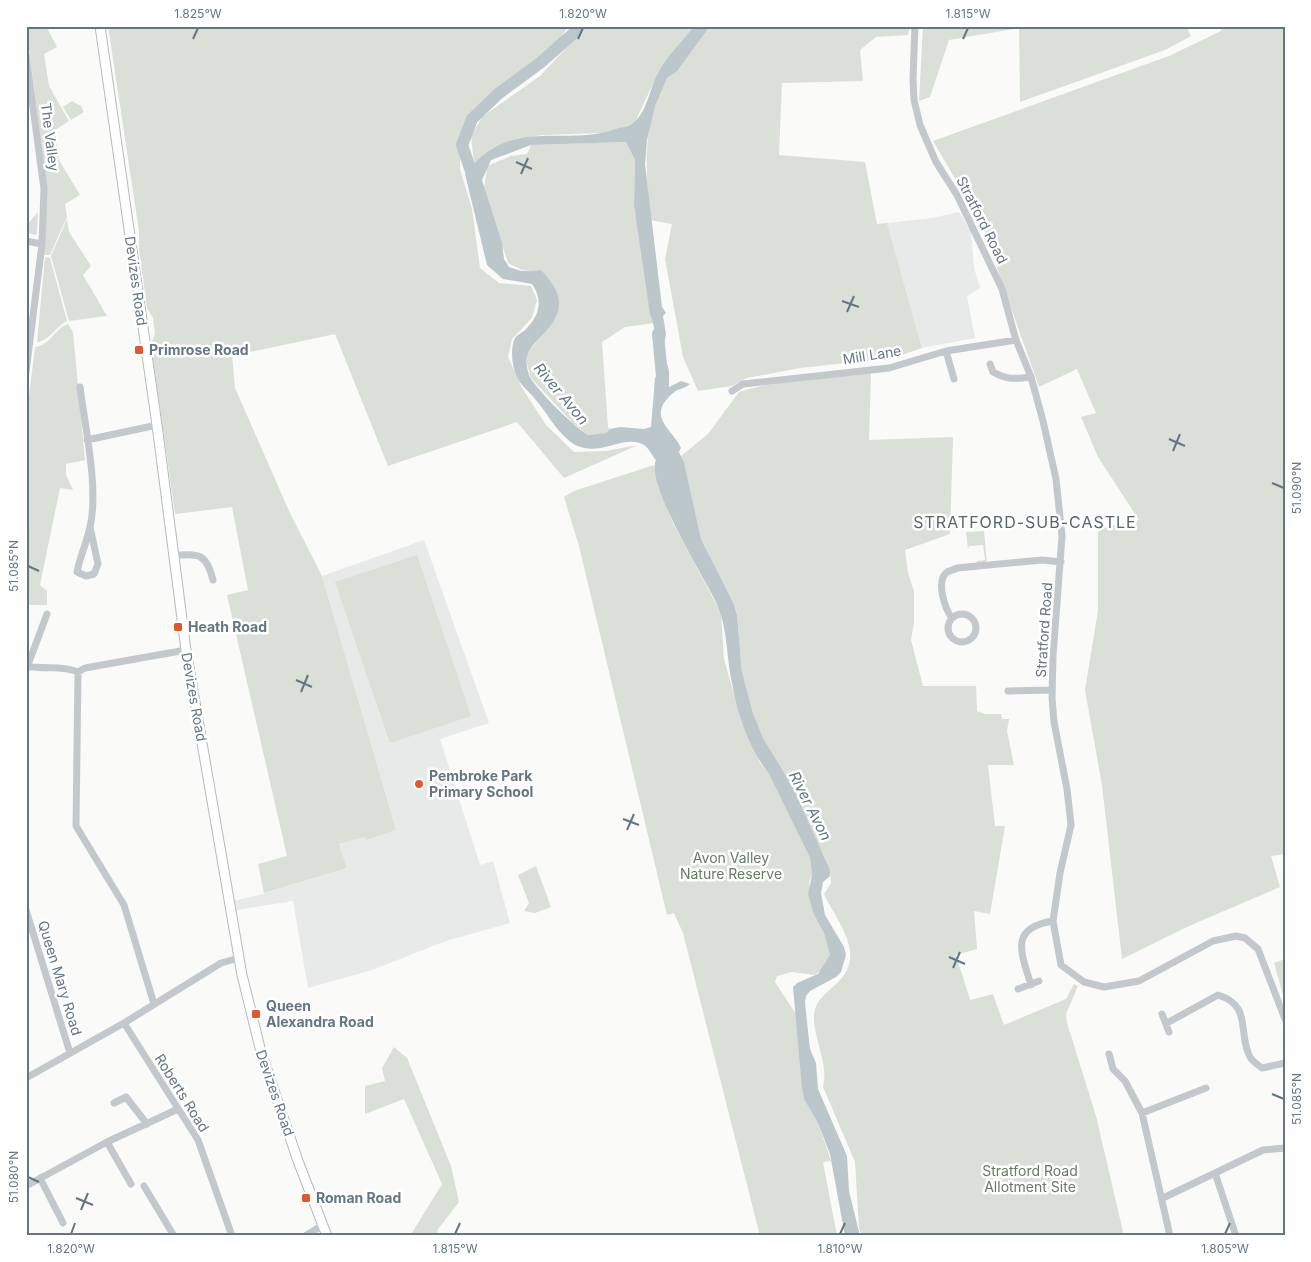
<svg xmlns="http://www.w3.org/2000/svg" width="1311" height="1262" viewBox="0 0 1311 1262" font-family="Inter,sans-serif">
<style>
.built{fill:#e8e9e9}
.green{fill:#dadfd7}
.water{fill:#bbc7cb}
.lines{fill:none;stroke-linecap:round;stroke-linejoin:round}
.river{stroke:#bbc7cb;stroke-width:12}
.major-casing{stroke:#b5babe;stroke-width:11}
.minor{stroke:#c3c8cc;stroke-width:7}
.major{stroke:#fff;stroke-width:9}
.ticks{fill:none;stroke:#657683;stroke-width:2}
.poi-dot{fill:#e4572e;stroke:#fff;stroke-width:2}
.labels{text-anchor:middle;stroke-width:5;stroke-linejoin:round;paint-order:stroke}
.street-label{font-size:14px;fill:#657683;stroke:#fff}
.poi-label{font-size:14px;font-weight:bold;fill:#657683;stroke:#fff;text-anchor:start}
.park-label{font-size:14px;fill:#687a64;stroke:#fff}
.water-label{font-size:15px;font-style:italic;fill:#60757c;stroke:#fff}
.quarter-label{font-size:16px;letter-spacing:1px;fill:#57646e;stroke:#fff}
.neatline{fill:none;stroke:#657683;stroke-width:2}
.ticks-label{font-size:12px;text-anchor:middle;fill:#657683}
</style>
<rect width="100%" height="100%" fill="#fafaf8"/>
<!-- built -->
<path class="built" d="M959,212l12,20 3,36 6,20 -13,8 8,42 -53,10 -35,-125 45,-5z
M424,540l65,183 -49,16 40,126 13,-4 17,62 -64,18 -74,29 -64,18 -15,-87 -62,10 -2,-9 33,-8 85,-26 -8,-24 26,-7 1,2 30,-9 -74,-254z"/>
<!-- green -->
<path class="green" d="M26,26h20l11,21 -13,7 5,32 20,35 -14,9 4,30 21,35 -15,9 2,13 -17,38h-6l1,-83z
M108,26h461l-9,12 -32,28 -39,29 -28,38 -1,36 12,40 8,59 19,15 32,3 6,14 -5,18 -20,21 -4,18 14,31 24,37 28,27 32,-1 32,-6 -74,33 -47,-56 -129,44 -53,-132 -103,22 3,32 54,123 33,65 74,254 -30,10 -1,-3 -26,7 8,24 -83,25 -6,-29 29,-8 -60,-261 21,-5 -16,-83 -57,7 -24,-170 4,-10 -2,-16 -6,-10 -8,-59v-18z
M587,26h107l-35,45 -24,51 -10,5 -22,6 -60,2 -25,3 -23,10 -21,15 -3,-27 11,-19 58,-41z
M710,26h200l-2,9 -32,2 -16,13 3,31 -81,2 -3,72 86,7 12,62 10,-1 35,125 -29,10 -93,10 -53,10 -16,8 -33,5 -15,-34 -18,-98 7,-35 -22,-4c-4,-50 -9,-94 16,-140 3,-5 8,-6 11,-11 11,-14 22,-29 33,-43z
M923,26h263l5,10 -26,14 -145,52 -1,-74 -70,12 -19,57 -11,4z
M1222,26h63v828l-14,2 9,31 -91,39 -67,33 -20,-174 -17,-95 13,-79v-82l41,-9 -41,-63 -17,-40 15,-4 -19,-44 -38,18 -58,-164 -48,-82 236,-85 52,-25z
M72,101l9,5 3,6 -13,8 -8,-13z
M626,142l9,18 -1,45 20,118 -29,4 -23,15 6,85 2,2 -4,4 -18,2 -15,-12 -42,-45 -4,-14v-11l22,-25 -8,-58h-19l-14,-7 -24,-73 3,-24 24,-10 16,-2 4,-9z
M38,212l-1,21 -1,2 -10,-2v-7z
M67,219l2,13 22,34 -8,9 24,41 -38,5 -18,-65z
M45,257l5,1 17,63c-11,5 -18,20 -30,21z
M68,324l5,8 12,128 -19,4v11l7,15 -13,-2 -20,97 7,6v14h-21v-184l9,-74c16,-2 19,-18 33,-23z
M871,372l-2,68 84,-3 -3,97 -45,16 3,23 6,18v32l-3,17 12,46h53l1,25 8,3h16l1,5h7l-2,12 7,34h-26l7,61h10l-15,88 -16,-3 3,38 -21,6 14,45 23,-6 11,31 62,-26 8,-15 4,2 -12,28 1,9 29,93 28,120h-262l-3,-8 -4,-66 -32,-75c6,-25 -10,-47 -9,-72 2,-29 49,-31 33,-76 -5,-15 -16,-30 -23,-45l7,-11 -1,-13 -37,-83 -30,-49 -10,-25 -11,-41 -5,-57 -4,-13 -32,-63 -20,-83 27,-22 31,-42 22,-6z
M654,465l5,23 15,37 47,88 3,46 13,46 23,58 9,11 41,84 2,17 -3,7 5,33 10,18 6,22 -6,13 -9,7 -23,-3 -15,4 -2,6 21,32 8,85 14,24 13,38 -8,1 14,74h-77l-77,-303 -9,-20 -7,2 -88,-369 -15,-49 10,-6z
M984,531l3,33 -12,1 2,-4 8,-1 -2,-15 -14,1 -1,3 -2,-17z
M417,555l54,161 -81,27 -55,-161z
M536,866l15,41 -16,6 -11,-2 5,-8 -11,-28z
M1285,959v43l-11,-39z
M394,1047l13,11 44,108 8,36 -21,27 -2,7h-26l32,-52 -38,-85 -39,15v-28l20,-5 -3,-13z"/>
<!-- water -->
<path class="water" d="M694,26h16l-33,45 -10,7 -12,28 -8,34 -2,24 17,143 4,6 -3,3 3,18 -3,15 -3,1c-5,-12 -5,-24 -10,-36l-16,-109 1,-45 -9,-18 -95,3 -40,15 -9,20 20,63 2,16 5,8 12,4 20,-1c18,19 26,36 7,59 -6,8 -16,15 -20,24 -3,7 -1,19 3,26 13,18 39,44 57,56l18,-2 4,-4 10,-2 24,2 7,-2 4,-49 6,-9 -1,-9h6l3,11v16l12,-6 9,3c-5,5 -12,4 -17,9 -28,24 0,36 8,55l-2,4 5,11 17,76 32,63 4,13 5,57 11,41 10,25 30,49 37,83v6l-7,6 -2,11 4,22 19,32 2,8 -5,17 -5,5 -26,14 -4,5 -1,6 2,20 3,27 6,14 2,26 29,67 2,35 11,45h-15l-15,-82 -12,-31 -14,-24 -2,-12 -9,-100 4,-4 21,-9 12,-19 -6,-22 -10,-18 -6,-21 4,-19 -2,-17 -41,-84c-19,-24 -32,-60 -37,-91 -6,-28 -4,-55 -16,-81 -12,-25 -71,-119 -60,-142 -5,-5 -7,-13 -14,-16 -22,-11 -51,22 -79,-9 -11,-11 -18,-25 -28,-36 -6,-8 -16,-15 -19,-24 -4,-10 -6,-27 -1,-37 2,-3 6,-5 9,-7 15,-14 20,-30 8,-47l-29,-5 -16,-14 -22,-91c47,-60 96,-26 151,-45 6,-2 13,-2 18,-7 14,-11 16,-36 25,-51 9,-16 24,-30 35,-45z"/>
<g class="lines">
<!-- river -->
<path class="river" d="M475,183l-13,-38 10,-26 26,-25 42,-31 34,-30 4,-7
M658,334l4,42"/>
<defs>
<path id="major" d="M100,26l57,399 29,225 56,325 19,77 37,109 29,75"/>
</defs>
<!-- major casing -->
<use href="#major" class="major-casing"/>
<!-- minor -->
<path class="minor" d="M915,26l-2,53 1,21 6,25 16,37 21,33 45,94 14,51 15,37 12,44 13,58 6,57 -9,120 -1,42 2,24 13,67 4,36 -11,48 -7,48 8,44 23,17 20,5 35,-6 74,-40 23,-5 9,2 13,11 27,70
M26,55l18,134 -2,55 -16,128
M26,241l16,3
M946,351l8,28
M990,364l3,8c14,8 22,7 38,5
M80,387c5,40 19,102 10,140 -3,15 -10,29 -13,45l9,4 8,-2 4,-10 -8,-37
M732,391l11,-7 146,-16 57,-17 70,-11
M87,440l70,-15
M174,556c25,-4 33,-1 39,24
M948 628a14 14 0 1 1 28 0a14 14 0 1 1-28 0Z
M952,618c-7,-9 -16,-35 -6,-45 3,-3 8,-3 11,-5l85,-8 19,2
M27,666c19,4 34,-1 51,6
M26,670l21,-56
M1008,691l44,-1
M26,910l44,143
M1031,985c-10,-33 -22,-57 22,-64
M1018,989l21,-8
M154,1004l-30,-99 -48,-79 2,-154 7,-4 101,-18
M1162,1014l7,18
M124,1023l74,117 34,96
M1167,1023l51,-28c35,11 19,37 32,62 2,4 8,8 12,11l23,-5
M1109,1054l4,15 12,12 17,32 28,123
M26,1078l98,-55 97,-60 18,-5
M114,1103l12,-6 21,27
M1142,1113l64,-25
M107,1142l24,42
M1215,1173l21,63
M40,1178l23,45
M26,1186l81,-44 71,-33
M144,1186l30,50
M1163,1198l100,-48 22,-2
M305,1236l18,-11"/>
<!-- major -->
<use href="#major" class="major"/>
</g>
<!-- ticks -->
<path class="ticks" d="M193,39l5,-11M578,39l5,-11M963,39l5,-11M516,162l16,7M521,174l7,-16M842,301l17,6M847,312l7,-16M1169,439l16,7M1173,451l7,-17M1272,483l12,5M28,566l11,5M296,680l16,7M301,692l7,-17M623,819l16,6M627,830l7,-16M949,957l16,7M953,968l7,-16M1272,1094l12,5M28,1177l11,5M76,1198l17,7M81,1210l7,-17M71,1234l4,-11M455,1234l5,-11M840,1234l5,-11M1225,1234l5,-11"/>
<!-- markers -->
<g class="poi-dot">
<rect x="134" y="345" width="10" height="10" rx="2.5"/>
<rect x="173" y="622" width="10" height="10" rx="2.5"/>
<circle cx="419" cy="784" r="5"/>
<rect x="251" y="1009" width="10" height="10" rx="2.5"/>
<rect x="301" y="1193" width="10" height="10" rx="2.5"/>
</g>
<g class="labels">
<!-- street labels -->
<g class="street-label">
<text transform="translate(50 137) rotate(83)" y="5">The Valley</text>
<text transform="translate(982 220) rotate(63)" y="5">Stratford Road</text>
<text transform="translate(136 281) rotate(82)" y="5">Devizes Road</text>
<text transform="translate(872 355) rotate(-9)" y="5">Mill Lane</text>
<text transform="translate(1044 630) rotate(-86)" y="5">Stratford Road</text>
<text transform="translate(194 697) rotate(80)" y="5">Devizes Road</text>
<text transform="translate(60 978) rotate(73)" y="5">Queen Mary Road</text>
<text transform="translate(182 1093) rotate(58)" y="5">Roberts Road</text>
<text transform="translate(275 1093) rotate(71)" y="5">Devizes Road</text>
</g>
<!-- poi labels -->
<g class="poi-label">
<text x="149" y="355">Primrose Road</text>
<text x="188" y="632">Heath Road</text>
<text x="429" y="781">Pembroke Park<tspan x="429" dy="16">Primary School</tspan></text>
<text x="266" y="1011">Queen<tspan x="266" dy="16">Alexandra Road</tspan></text>
<text x="316" y="1203">Roman Road</text>
</g>
<!-- park labels -->
<g class="park-label">
<text x="731" y="863">Avon Valley<tspan x="731" dy="16">Nature Reserve</tspan></text>
<text x="1030" y="1176">Stratford Road<tspan x="1030" dy="16">Allotment Site</tspan></text>
</g>
<!-- water labels -->
<g class="water-label">
<text transform="translate(561 394) rotate(50)" y="5">River Avon</text>
<text transform="translate(810 806) rotate(63)" y="5">River Avon</text>
</g>
<!-- quarter labels -->
<g class="quarter-label">
<text x="1025" y="528">STRATFORD-SUB-CASTLE</text>
</g>
</g>
<!-- border -->
<rect width="1311" height="1262" fill="none" stroke="#ffffff" stroke-width="55"/>
<rect x="28" y="28" width="1256" height="1206" class="neatline"/>
<g class="ticks-label">
<text x="198" y="18">1.825°W</text>
<text x="583" y="18">1.820°W</text>
<text x="968" y="18">1.815°W</text>
<text transform="translate(1297 488) rotate(-90)" y="4">51.090°N</text>
<text transform="translate(14 566) rotate(-90)" y="4">51.085°N</text>
<text transform="translate(1297 1099) rotate(-90)" y="4">51.085°N</text>
<text transform="translate(14 1177) rotate(-90)" y="4">51.080°N</text>
<text x="71" y="1253">1.820°W</text>
<text x="455" y="1253">1.815°W</text>
<text x="840" y="1253">1.810°W</text>
<text x="1225" y="1253">1.805°W</text>
</g>
</svg>
